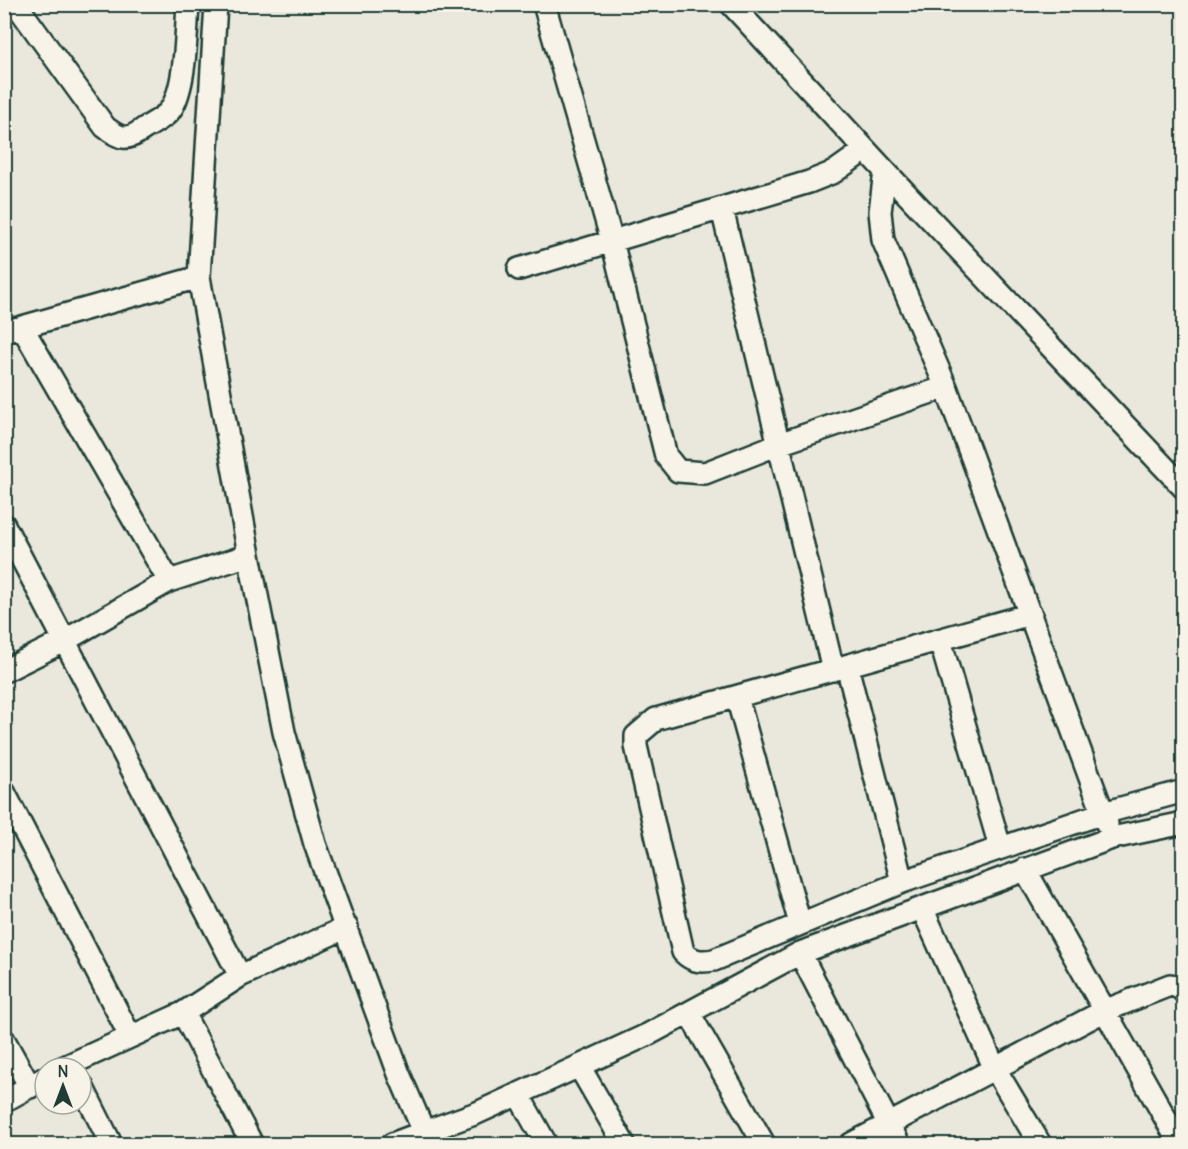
<svg xmlns="http://www.w3.org/2000/svg" width="1188" height="1149" viewBox="0 0 1188 1149" font-family="Delius,sans-serif">
<style>
.lines{fill:none;stroke-linecap:round;stroke-linejoin:round}
.street-casing{stroke:#1f3d34;stroke-width:26}
.street{stroke:#f7f3e8;stroke-width:21}
</style>
<rect width="100%" height="100%" fill="#eae8dd"/>
<filter id="ink" filterUnits="userSpaceOnUse"><feTurbulence type="fractalNoise" baseFrequency=".0167" numOctaves="2"/><feDisplacementMap in="SourceGraphic" scale="12" xChannelSelector="R" yChannelSelector="G"/><feConvolveMatrix kernelMatrix="1 2 1 2 8 2 1 2 1" color-interpolation-filters="sRGB"/></filter>
<g filter="url(#ink)">
<g class="lines">
<defs>
<path id="street" d="M16,4l89,123c17,13 22,14 40,1 8,-5 21,-11 26,-19 15,-23 15,-76 17,-105
M216,4l-17,273 50,278 35,177 31,112 84,230 25,58 53,-19 172,-79 151,-81 312,-115 72,-15
M544,4l68,237 54,215 12,15 27,2 74,-29 167,-57
M731,4l154,167 299,317
M885,171l-5,41 3,28 63,147 161,437
M722,209l111,461
M519,269l290,-87 25,-10 31,-22
M22,327l147,254
M4,332l195,-55
M4,525l236,451
M1031,614l-375,105 -20,17v10l47,206c10,10 18,10 31,8l188,-78 201,-69 81,-22
M940,640l60,207
M847,666l55,216
M4,671l60,-30 105,-60 80,-26
M737,697l63,227
M4,792l126,244
M1025,869l155,275
M922,908l73,161 45,75
M800,953l99,191
M183,1013l69,131
M689,1013l75,131
M4,1040l26,47
M579,1066l45,78
M62,1068l121,-55 57,-37 107,-49
M81,1084l30,60
M518,1094l28,50
M4,1101l41,-23
M392,1144l32,-12 5,12
M851,1144l253,-133 66,-26 9,2 5,5"/>
</defs>
<!-- street casing -->
<use href="#street" class="street-casing"/>
<!-- street -->
<use href="#street" class="street"/>
</g>
</g>
<!-- margin -->
<rect width="1188" height="1149" fill="none" stroke="#f7f3e8" stroke-width="24"/>
<rect x="12" y="12" width="1164" height="1125" fill="none" stroke="#1f3d34" stroke-width="2" filter="url(#ink)"/>
<!-- north arrow -->
<g transform="translate(63 1086)"><circle r="28" fill="#f7f3e8" stroke="#a1aaa0" stroke-width="1.5"/>
<path d="M0-4.5L10 22L0 15L-10 22Z" fill="#1f3d34"/>
<text y="-9" font-size="16" font-weight="bold" text-anchor="middle" fill="#1f3d34">N</text>
</g>
</svg>
